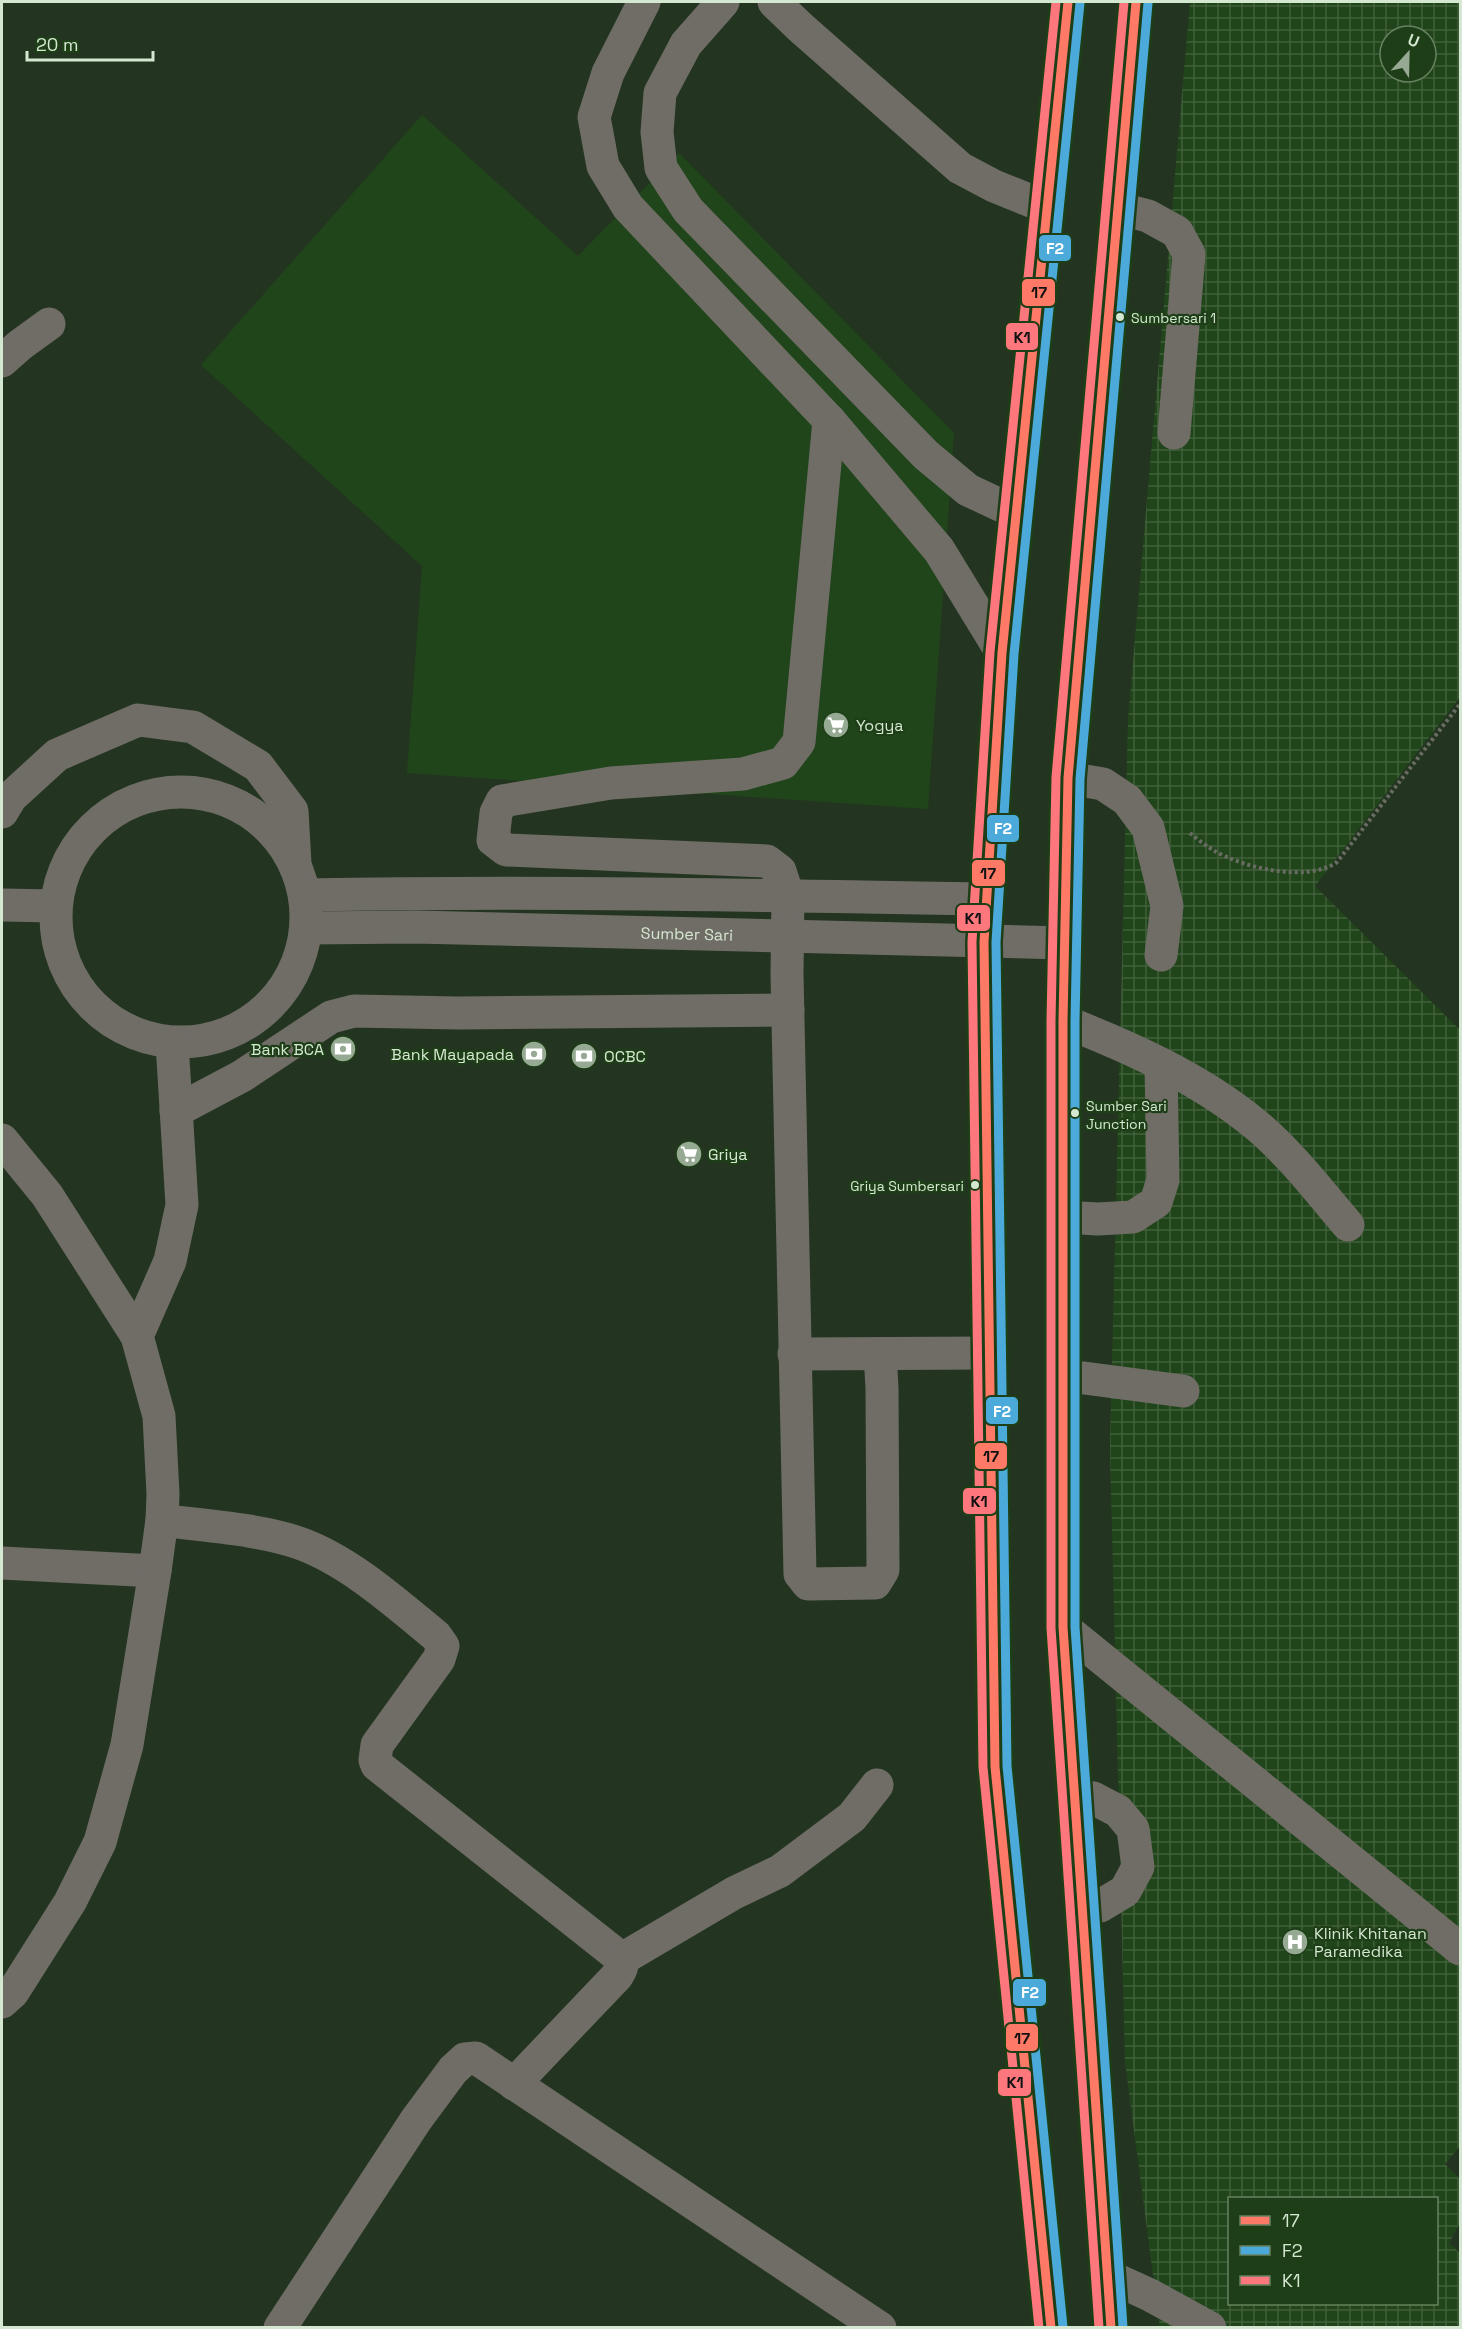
<svg xmlns="http://www.w3.org/2000/svg" width="1462" height="2329" viewBox="0 0 1462 2329" font-family="'Space Grotesk',sans-serif">
<style>
.built{fill:#21451a}
.industrial{fill:url(#industrial-grid);fill-rule:evenodd}
.lines{fill:none;stroke-linecap:round;stroke-linejoin:round}
.path{stroke:#696c62;stroke-width:4;stroke-dasharray:3 3;stroke-linecap:butt}
.minor{stroke:#706d67;stroke-width:33}
.highway{stroke:#646b5f;stroke-width:33}
.bus-1-casing{stroke:#1d3e17;stroke-width:14}
.bus-2-casing{stroke:#1d3e17;stroke-width:14}
.bus-3-casing{stroke:#1d3e17;stroke-width:14}
.bus-1{stroke:#ff7a66;stroke-width:9}
.bus-2{stroke:#4baada;stroke-width:9}
.bus-3{stroke:#fd777d;stroke-width:9}
.bus-dot{fill:#d4e7d0;stroke:#1d3e17;stroke-width:2}
.labels{text-anchor:middle;stroke-width:4.5;stroke-linejoin:round;paint-order:stroke}
.bus-label{font-size:14px;fill:#d4e7d0;stroke:#1d3e17;text-anchor:start}
.poi-label{font-size:16px;fill:#d4e7d0;stroke:#1d3e17;text-anchor:start}
.street-label{font-size:16px;fill:#d4e7d0;stroke:#1d3e17}
.line-badge{stroke:#1d3e17;stroke-width:2}
.badge-label{font-size:16px;text-anchor:middle;font-weight:bold;fill:#fff}
.pale-badge-label{font-size:16px;text-anchor:middle;font-weight:bold;fill:#111}
</style>
<defs>
<pattern id="industrial-grid" width="8" height="8" patternUnits="userSpaceOnUse" patternTransform="scale(1.5)"><rect width="8" height="8" fill="#21451a"/><path d="M0 4h8M4 0v8" fill="none" stroke="#40603a"/></pattern>
</defs>
<rect width="100%" height="100%" fill="#233520"/>
<!-- built -->
<path class="built" d="M422,115l156,141 101,-103 275,280 -26,376 -521,-36 15,-207 -221,-201z"/>
<!-- industrial -->
<path class="industrial" d="M1190,2h270v695l-145,189 145,144v1116l-15,18 15,15v44l-11,20 11,10v74l-300,1 -35,-266 -15,-616 18,-726zM1390,36h36v36h-36zM1230,2198h206v106h-206z"/>
<g class="lines">
<!-- path -->
<path class="path" d="M1190,833c7,6 15,12 23,17 30,18 94,33 124,12l123,-158"/>
<!-- minor -->
<g class="minor">
<path d="M644,2l-36,71 -14,44 9,49 25,41 201,213 110,130 63,103"/>
<path d="M723,2l-37,42 -26,49 -3,39 4,36 27,42 238,245 42,35 47,22"/>
<path d="M774,2l26,25 160,141 34,18 52,21"/>
<path d="M1117,208l31,8 29,16 12,22 -15,179"/>
<path d="M2,361l18,-16 29,-21"/>
<path d="M829,420l-30,322 -16,21 -40,11 -132,9 -109,18 -6,12 -3,27 13,10 261,11 13,10 8,25 -1,78 13,600 8,10 67,-1 8,-13 -1,-182 -2,-34"/>
<path d="M1068,778l35,6 24,16 21,28 19,78 -6,49"/>
<circle cx="181" cy="917" r="125"/>
<path d="M2,812l9,-15 46,-42 81,-35 55,7 65,39 34,45 3,53"/>
<path d="M305,895c228,-4 454,0 682,4"/>
<path d="M2,905l53,1"/>
<path id="s1" d="M307,928l109,-1 648,16"/>
<path d="M1063,1021c67,26 136,57 192,103 35,29 63,66 93,101"/>
<path d="M176,1111l66,-35 89,-59 23,-6 104,2 330,-3"/>
<path d="M2,1140l45,55 90,141"/>
<path d="M1063,1217l35,2 35,-2 23,-15 7,-22 -2,-115"/>
<path d="M794,1354l195,-1"/>
<path d="M1063,1378h21l99,13"/>
<path d="M162,1520c41,6 98,9 137,23 49,17 97,60 137,93l7,10 -4,13 -62,86 -2,15 2,5 245,194c1,7 -1,11 -5,17l-103,108"/>
<path d="M2,1563l153,8"/>
<path d="M1063,1627l397,322"/>
<path d="M1074,1796l19,2 25,13 15,18 5,38 -13,24 -25,15 -19,-1"/>
<path d="M622,1959l112,-66 46,-22 72,-54 25,-32"/>
<path d="M2,2002l11,-10 57,-90 30,-60 27,-97 28,-174 7,-51 1,-26 -4,-78 -22,-80 33,-75 12,-56 -10,-162"/>
<path d="M1106,2275l44,20 60,33"/>
<path d="M280,2328l136,-208 37,-50 12,-11 11,-1 404,270"/>
</g>
<!-- highway -->
<path class="highway" d="M1051,2328l-56,-561 -11,-825 18,-289 44,-446 22,-205
M1111,2328l-48,-701v-606l5,-243 68,-776"/>
<defs>
<path id="bus-1" d="M1051,2328l-56,-561 -11,-825 18,-289 66,-651
M1111,2328l-48,-701v-606l5,-243 68,-776"/>
<path id="bus-2" d="M1063,2327l-56,-561 -11,-824 18,-288 66,-651
M1123,2327l-48,-700v-606l5,-242 68,-776"/>
<path id="bus-3" d="M1039,2328l-56,-561 -11,-825 18,-290 66,-650
M1099,2328l-48,-700v-607l5,-244 68,-775"/>
</defs>
<!-- bus-1 casing -->
<use href="#bus-1" class="bus-1-casing"/>
<!-- bus-2 casing -->
<use href="#bus-2" class="bus-2-casing"/>
<!-- bus-3 casing -->
<use href="#bus-3" class="bus-3-casing"/>
<!-- bus-1 -->
<use href="#bus-1" class="bus-1"/>
<!-- bus-2 -->
<use href="#bus-2" class="bus-2"/>
<!-- bus-3 -->
<use href="#bus-3" class="bus-3"/>
</g>
<!-- icons -->
<defs>
<symbol id="supermarket-disc" viewBox="-11 -11 22 22"><circle r="9.5" fill="#96a992" stroke="#1d3e17"/><path d="M-6-5.5h2.5l.6 2H6L4.5 2H-2.5L-4.4-4H-6ZM-1.5 3.2a1.3 1.3 0 1 0 .1 0ZM3 3.2a1.3 1.3 0 1 0 .1 0Z" fill="#fff"/></symbol>
<symbol id="bank-disc" viewBox="-11 -11 22 22"><circle r="9.5" fill="#96a992" stroke="#1d3e17"/><path d="M-6-4H6V4H-6ZM0-2.3a2.3 2.3 0 1 0 0 4.6a2.3 2.3 0 1 0 0-4.6Z" fill="#fff"/></symbol>
<symbol id="hospital-disc" viewBox="-11 -11 22 22"><circle r="9.5" fill="#96a992" stroke="#1d3e17"/><path d="M-5-5h3v3.5h4V-5h3V5h-3V1.5h-4V5h-3Z" fill="#fff"/></symbol>
</defs>
<g fill-rule="evenodd">
<use href="#supermarket-disc" x="821" y="710" width="30" height="30"/>
<use href="#bank-disc" x="328" y="1034" width="30" height="30"/>
<use href="#bank-disc" x="519" y="1039" width="30" height="30"/>
<use href="#bank-disc" x="569" y="1041" width="30" height="30"/>
<use href="#supermarket-disc" x="674" y="1139" width="30" height="30"/>
<use href="#hospital-disc" x="1280" y="1927" width="30" height="30"/>
</g>
<!-- markers -->
<g class="bus-dot">
<circle cx="1120" cy="317" r="5"/>
<circle cx="1075" cy="1113" r="5"/>
<circle cx="975" cy="1185" r="5"/>
</g>
<g class="labels">
<!-- bus labels -->
<g class="bus-label">
<text x="1131" y="323">Sumbersari 1</text>
<text x="1086" y="1111">Sumber Sari<tspan x="1086" dy="18">Junction</tspan></text>
<text x="964" y="1191" text-anchor="end">Griya Sumbersari</text>
</g>
<!-- poi labels -->
<g class="poi-label">
<text x="856" y="731">Yogya</text>
<text x="324" y="1055" text-anchor="end">Bank BCA</text>
<text x="514" y="1060" text-anchor="end">Bank Mayapada</text>
<text x="604" y="1062">OCBC</text>
<text x="708" y="1160">Griya</text>
<text x="1314" y="1939">Klinik Khitanan<tspan x="1314" dy="18">Paramedika</tspan></text>
</g>
<!-- street labels -->
<g class="street-label">
<text dy="6" stroke="none"><textPath href="#s1" startOffset="380">Sumber Sari</textPath></text>
</g>
</g>
<g class="line-badge">
<rect x="1038" y="234" width="34" height="28" rx="6" fill="#4baada"/>
<rect x="1021" y="278" width="35" height="29" rx="6" fill="#ff7a66"/>
<rect x="1005" y="322" width="34" height="29" rx="6" fill="#fd777d"/>
<rect x="986" y="814" width="34" height="29" rx="6" fill="#4baada"/>
<rect x="971" y="859" width="35" height="28" rx="6" fill="#ff7a66"/>
<rect x="956" y="904" width="35" height="28" rx="6" fill="#fd777d"/>
<rect x="985" y="1396" width="34" height="29" rx="6" fill="#4baada"/>
<rect x="974" y="1442" width="34" height="28" rx="6" fill="#ff7a66"/>
<rect x="962" y="1487" width="35" height="28" rx="6" fill="#fd777d"/>
<rect x="1012" y="1978" width="35" height="29" rx="6" fill="#4baada"/>
<rect x="1005" y="2023" width="34" height="29" rx="6" fill="#ff7a66"/>
<rect x="997" y="2068" width="35" height="29" rx="6" fill="#fd777d"/>
</g>
<g class="badge-label">
<text x="1055" y="254">F2</text>
<text x="1003" y="834">F2</text>
<text x="1002" y="1417">F2</text>
<text x="1030" y="1998">F2</text>
</g>
<g class="pale-badge-label">
<text x="1039" y="298">17</text>
<text x="1022" y="343">K1</text>
<text x="988" y="879">17</text>
<text x="973" y="924">K1</text>
<text x="991" y="1462">17</text>
<text x="979" y="1507">K1</text>
<text x="1022" y="2044">17</text>
<text x="1015" y="2088">K1</text>
</g>
<!-- border -->
<rect width="1462" height="2329" fill="none" stroke="#d4e7d0" stroke-width="6"/>
<!-- legend -->
<rect x="1228" y="2197" width="210" height="108" fill="#1d3e17" stroke="#668261" stroke-width="1.5"/>
<rect x="1240" y="2216" width="30" height="9" fill="#ff7a66" stroke="#668261" stroke-width="1.5"/>
<text x="1282" y="2227" font-size="18" fill="#d4e7d0">17</text>
<rect x="1240" y="2246" width="30" height="9" fill="#4baada" stroke="#668261" stroke-width="1.5"/>
<text x="1282" y="2257" font-size="18" fill="#d4e7d0">F2</text>
<rect x="1240" y="2276" width="30" height="9" fill="#fd777d" stroke="#668261" stroke-width="1.5"/>
<text x="1282" y="2287" font-size="18" fill="#d4e7d0">K1</text>
<!-- north arrow -->
<g transform="translate(1408 54) rotate(22)"><circle r="28" fill="#1d3e17" stroke="#668261" stroke-width="1.5"/>
<path d="M0-4.5L10 22L0 15L-10 22Z" fill="#96a992"/>
<text y="-9" font-size="16" font-weight="bold" text-anchor="middle" fill="#d4e7d0">U</text>
</g>
<!-- scale -->
<path d="M27 51v9h126v-9" fill="none" stroke="#d4e7d0" stroke-width="3"/>
<text x="36" y="51" font-size="18" fill="#d4e7d0" stroke="#1d3e17" stroke-width="4.5" paint-order="stroke">20 m</text>
</svg>
